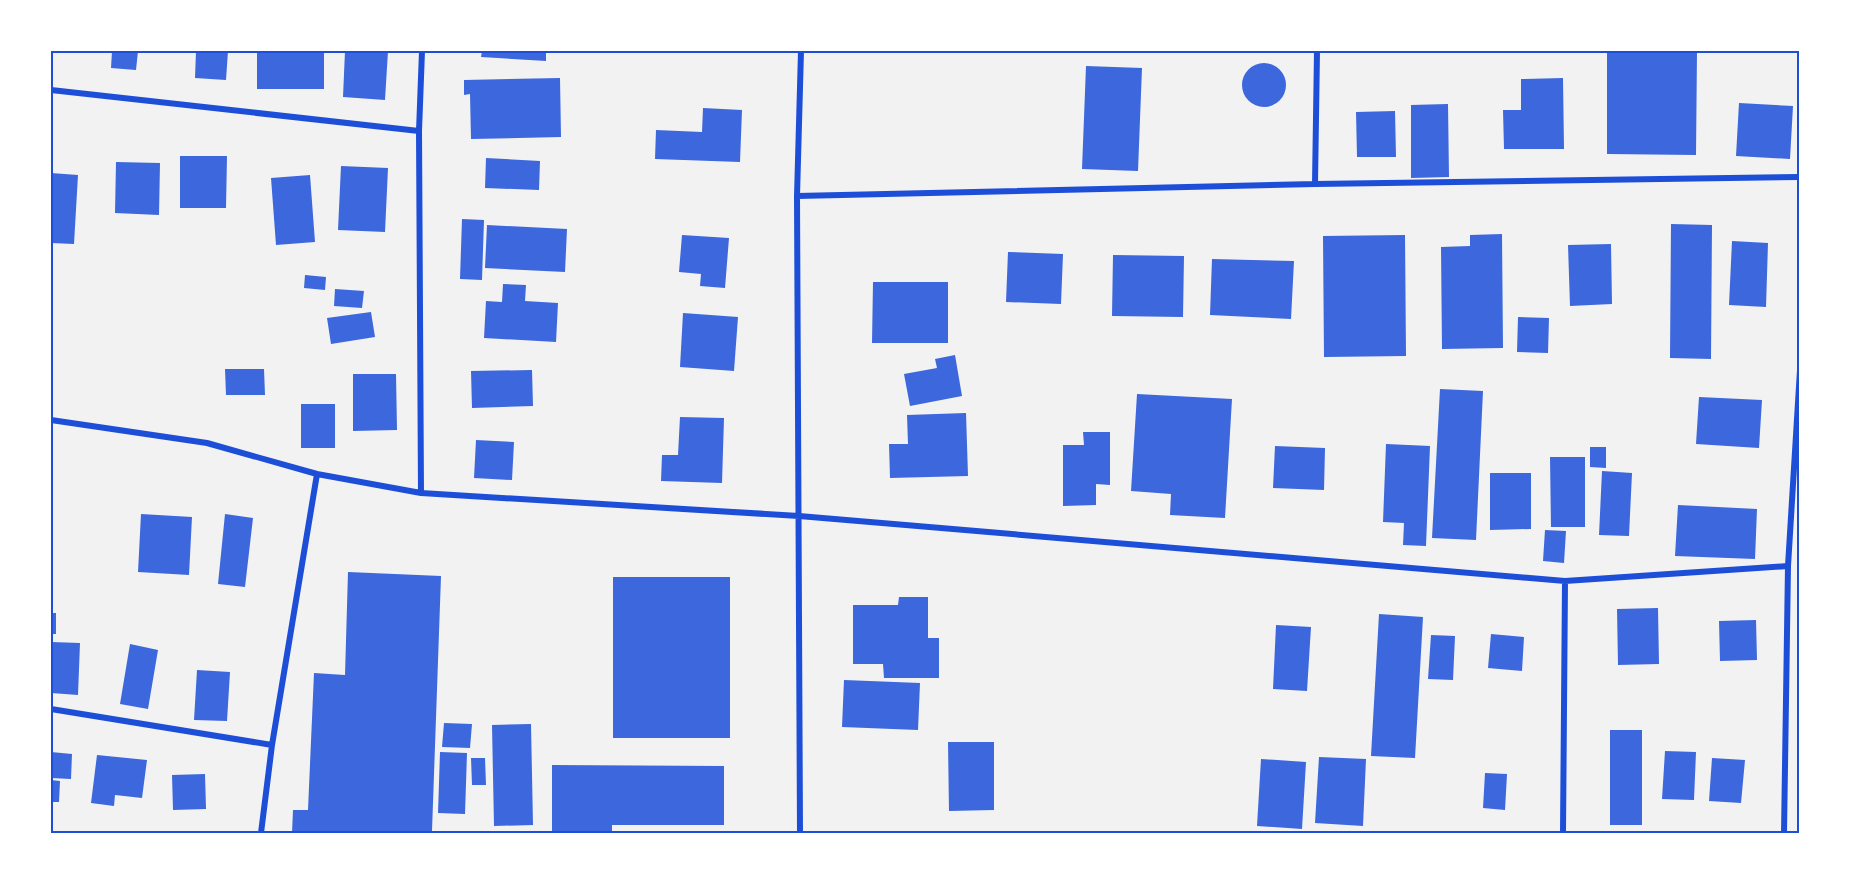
<svg xmlns="http://www.w3.org/2000/svg" width="1851" height="884" viewBox="0 0 1851 884" font-family="'Alegreya Sans',sans-serif">
<style>
.building{fill:#3d67dc}
.lines{fill:none;stroke-linecap:round;stroke-linejoin:round}
.minor{stroke:#1d4ed8;stroke-width:6}
.neatline{fill:none;stroke:#1d4ed8;stroke-width:2}
</style>
<rect width="100%" height="100%" fill="#f2f2f2"/>
<!-- building -->
<path class="building" d="M112,51h26l-2,19 -25,-2z
M196,51h32l-2,29 -31,-2z
M257,51h67v38h-67z
M345,51h43l-3,49 -42,-3z
M482,51h64v10l-65,-4z
M1607,51h90l-1,104 -89,-1z
M1242 85a22 22 0 1 1 44 0a22 22 0 1 1-44 0Z
M1086,66l56,2 -4,103 -56,-2z
M560,78l1,59 -90,2 -1,-45 -6,1v-15z
M1563,78l1,71h-60l-1,-39h18v-31z
M1739,103l54,3 -3,53 -54,-3z
M1448,104l1,73 -38,1v-73z
M703,108l39,2 -2,52 -85,-3 1,-29 46,2z
M1395,111l1,46h-39l-1,-45z
M180,156h47l-1,52h-46z
M486,158l54,3 -1,29 -54,-2z
M116,162l44,1 -1,52 -44,-2z
M341,166l47,2 -3,64 -47,-2z
M51,173l27,2 -4,69 -23,-1z
M310,175l5,67 -39,3 -5,-67z
M462,219l22,1 -2,60 -22,-1z
M1671,224l41,1 -1,134 -41,-1z
M487,225l80,4 -2,43 -80,-4z
M1502,234l1,114 -61,1 -1,-102 29,-1v-11z
M682,235l47,3 -4,50 -25,-2 1,-12 -22,-2z
M1405,235l1,121 -82,1 -1,-121z
M1732,241l36,2 -2,64 -37,-2z
M1611,244l1,60 -42,2 -2,-61z
M1008,252l55,2 -2,50 -55,-2z
M1113,255l71,1 -1,61 -71,-1z
M1212,259l82,2 -3,58 -81,-4z
M305,275l21,2 -1,13 -21,-2z
M873,282h75v61h-76z
M503,284l23,1 -1,16 33,2 -2,39 -72,-4 2,-37 16,1z
M335,289l29,2 -2,17 -28,-2z
M371,312l4,25 -44,7 -4,-26z
M683,313l55,4 -4,54 -54,-4z
M1518,317l31,1 -1,35 -31,-1z
M955,355l7,41 -52,10 -6,-32 33,-6 -2,-9z
M225,369h39l1,26h-39z
M532,370l1,36 -61,2 -1,-37z
M353,374h43l1,56 -44,1z
M1440,389l43,2 -7,149 -44,-2z
M1137,394l95,5 -7,119 -55,-3 1,-21 -40,-3z
M1699,397l63,3 -3,48 -63,-4z
M301,404h34v44h-34z
M966,413l2,63 -78,2 -1,-34h19l-1,-29z
M680,417l44,1 -2,65 -61,-2 1,-26h16z
M1083,432h27v53l-14,-1v21l-33,1v-61h21z
M476,440l38,2 -2,38 -38,-2z
M1386,444l44,2 -4,100 -23,-1 1,-22 -21,-1z
M1275,446l50,2 -1,42 -51,-2z
M1590,447h16v21l-16,-1z
M1550,457h35v70h-34z
M1602,471l30,2 -3,63 -30,-1z
M1490,473h41v56l-41,1z
M1678,505l79,4 -2,50 -80,-3z
M141,514l51,3 -3,58 -51,-3z
M225,514l28,4 -8,69 -27,-3z
M1545,530l21,1 -2,32 -21,-2z
M348,572l93,4 -9,255h13v2h-153l1,-23h15l6,-137 31,2z
M613,577h117v161h-117z
M899,597h29v41h11v40h-55l-1,-14h-30v-59h45z
M1658,608l1,56 -41,1 -1,-56z
M51,613h5v21h-5z
M1379,614l44,3 -8,141 -44,-2z
M1756,620l1,40 -37,1 -1,-40z
M1276,625l35,2 -4,64 -34,-2z
M1491,634l33,3 -2,34 -34,-3z
M1431,635l24,1 -2,44 -25,-1z
M51,642l29,1 -2,52 -27,-2z
M130,644l28,6 -10,59 -28,-5z
M197,670l33,2 -3,49 -33,-1z
M844,680l76,3 -2,47 -76,-3z
M444,723l28,1 -2,24 -28,-1z
M531,724l2,101 -39,1 -2,-101z
M1610,730h32v95h-32z
M948,742h46v68l-45,1z
M1665,751l31,1 -2,48 -32,-1z
M51,752l21,2 -1,25 -20,-1z
M440,752l27,1 -2,61 -27,-1z
M97,755l50,5 -5,38 -27,-3 -1,11 -23,-3z
M1319,757l47,2 -3,67 -48,-3z
M471,758h14l1,27h-14z
M1712,758l33,2 -4,43 -32,-2z
M1261,759l45,3 -4,67 -45,-3z
M552,765l172,1v59h-112v8h-60z
M1485,773l22,1 -2,36 -22,-2z
M205,774l1,35 -33,1 -1,-35z
M51,780l9,1 -1,21h-8z"/>
<g class="lines">
<!-- minor -->
<path class="minor" d="M51,90l368,41
M1315,184l2,-133
M797,196l518,-12 485,-7
M51,420l156,23 110,31 104,19 378,23 766,65 -2,252
M421,493l-2,-362 3,-80
M1565,581l223,-15
M51,709l221,36
M261,833l11,-88 45,-271
M800,833l-3,-637 4,-145
M1784,833l4,-267 12,-196"/>
</g>
<!-- border -->
<rect width="1851" height="884" fill="none" stroke="#ffffff" stroke-width="105"/>
<rect x="52" y="52" width="1746" height="780" class="neatline"/>
</svg>
